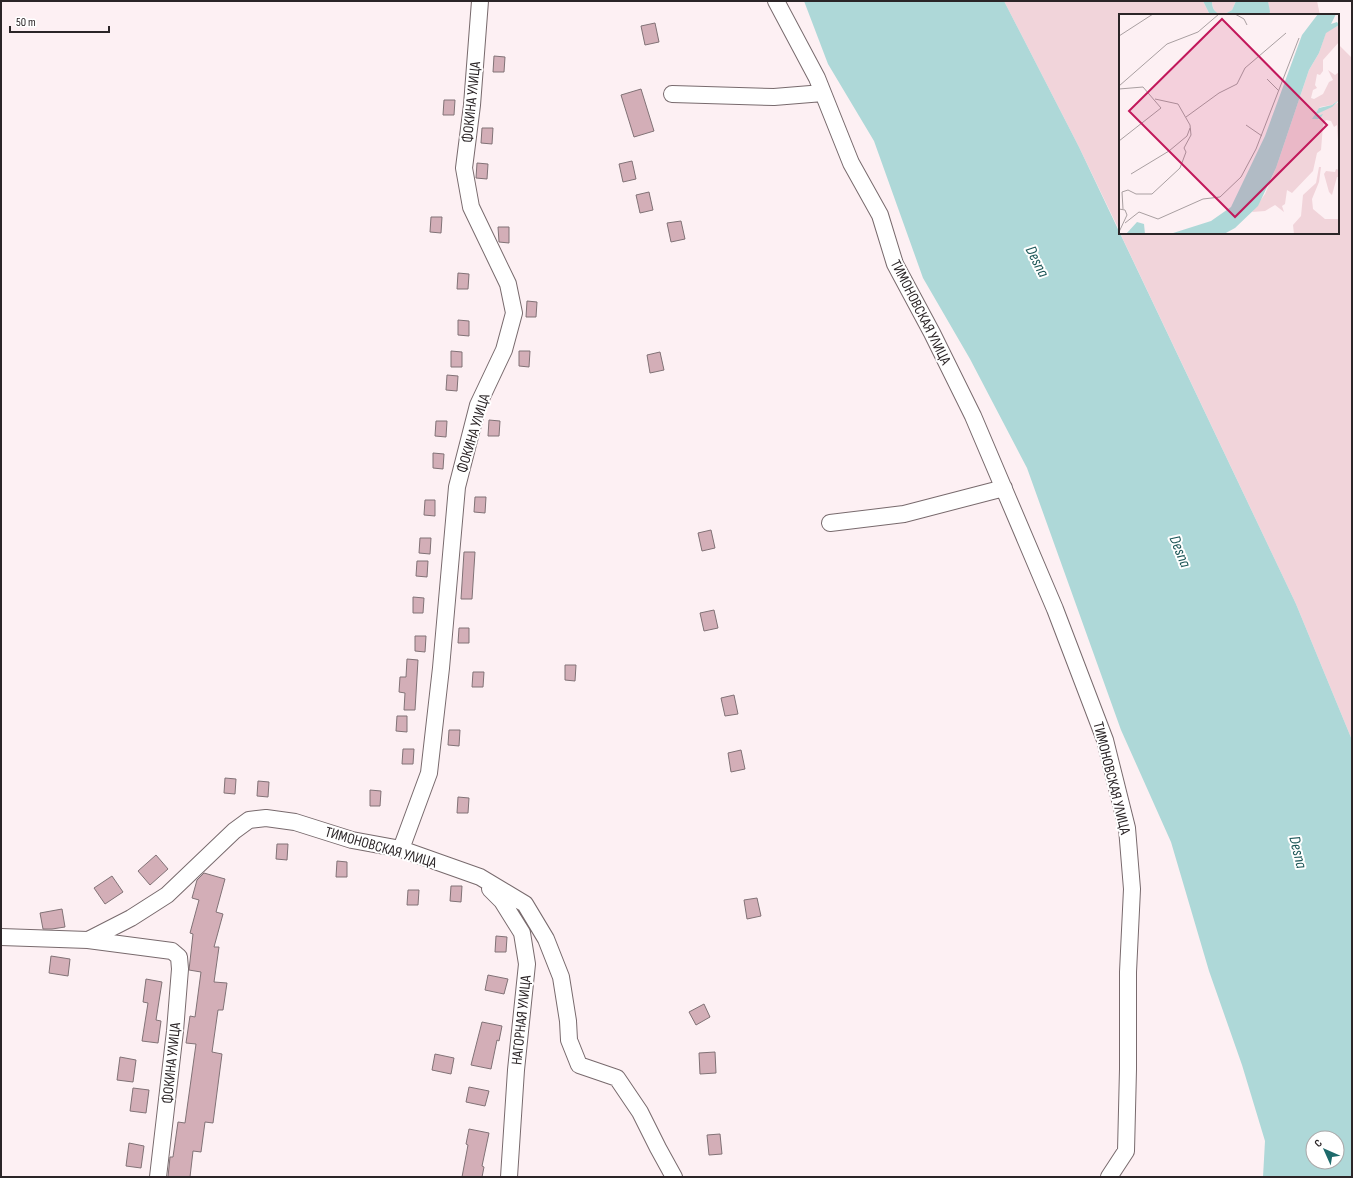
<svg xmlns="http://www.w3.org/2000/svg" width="1353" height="1178" viewBox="0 0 1353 1178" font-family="'Sofia Sans Condensed',sans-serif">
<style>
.green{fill:#f1d4da}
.water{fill:#aed8d8;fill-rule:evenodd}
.building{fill:#d3aeb7;stroke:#817276}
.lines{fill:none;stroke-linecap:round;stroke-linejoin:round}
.minor-casing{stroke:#786a6d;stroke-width:18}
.minor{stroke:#fff;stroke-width:16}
.labels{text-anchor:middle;stroke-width:4;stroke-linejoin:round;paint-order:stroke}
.street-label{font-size:15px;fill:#2b2527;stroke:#fff}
.water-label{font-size:16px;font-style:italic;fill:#1d5657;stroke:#fff}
.inset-road{fill:none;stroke:#a99fa1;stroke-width:1}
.view{fill:#c2185b;fill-opacity:0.15;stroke:#c2185b;stroke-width:2}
.inset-edge{fill:none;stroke:#2b2527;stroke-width:2}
</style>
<rect width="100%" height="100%" fill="#fdf0f3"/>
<!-- green -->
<path class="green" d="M1004,1h199l7,14h-90v217l-41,-85z
M1212,1h24l-4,9 -9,5c-8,-1 -11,-7 -11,-14z
M1268,1h49l3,14h-52l1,-3z
M1338,44l14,14v682l-56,-136 -176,-371h218z"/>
<!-- water -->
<path class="water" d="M804,1h200l75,146 217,457 56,136v437h-89l2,-36 -23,-76 -33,-94 -38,-129 -50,-112 -94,-262 -57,-109 -47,-81 -49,-137 -46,-77zM1313,1138h24v24h-24z
M1203,1h9c0,7 2,10 8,14h-10z
M1236,1h32l2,11 -2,3h-45l9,-5z"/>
<!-- building -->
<path class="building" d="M655,23l4,19 -14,3 -4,-19z
M494,56l11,1 -1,15h-11z
M641,89l13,42 -20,6 -13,-42z
M444,100h11l-1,15h-11z
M482,128h11l-1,16 -11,-1z
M632,161l4,18 -13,3 -4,-18z
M477,163l11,1 -1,15 -11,-1z
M649,192l4,18 -13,3 -4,-18z
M431,217h11l-1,16 -11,-1z
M681,221l4,18 -14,3 -4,-19z
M498,227h11v16l-10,-1z
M458,273l11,1 -1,15h-11z
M527,301l10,1 -1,15h-10z
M458,320l11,1v15l-11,-1z
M451,351l11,1v15h-11z
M519,351h11l-1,16 -10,-1z
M660,352l4,18 -14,3 -3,-18z
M447,375l11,1 -1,15 -11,-1z
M489,420l11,1 -1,15h-11z
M436,421h11l-1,16 -11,-1z
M433,453l11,1 -1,15 -10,-1z
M475,497h11l-1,16 -11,-1z
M425,500h10v16l-11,-1z
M711,530l4,18 -13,3 -4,-18z
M420,538h11l-1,16 -11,-1z
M464,552h11l-3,47h-11z
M417,561h11l-1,16 -11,-1z
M413,597l11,1 -1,15h-10z
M714,610l4,18 -14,3 -4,-18z
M459,628h10v15h-11z
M415,636h11l-1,16 -10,-1z
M407,659l11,1 -3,50h-11l1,-17 -6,-1 1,-15h6z
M565,665h11l-1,16 -10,-1z
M473,672h11l-1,15h-11z
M734,695l4,19 -13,2 -4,-18z
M397,716h10v16l-11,-1z
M449,730h11l-1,16 -11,-1z
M403,749h11l-1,15h-11z
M741,750l4,19 -14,3 -3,-19z
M225,778l11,1 -1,15 -11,-1z
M258,781l11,1 -1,15 -11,-1z
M370,790l11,1 -1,15h-10z
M458,797l11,1 -1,15h-11z
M277,844h11l-1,16 -11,-1z
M156,855l12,14 -18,16 -12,-14z
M337,861l10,1v15h-11z
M204,873l21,6 -9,33 7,2 -9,33h5l-5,35 13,1 -4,27h-5l-6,42 10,2 -9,69 -8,-1 -4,30 -8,-1 -3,26h-22l2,-20h3l5,-35 7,1 11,-79 -10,-1 4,-27 5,1 6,-45 -12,-2 4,-36 -3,-1 9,-33 -7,-2 5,-18z
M112,876l11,16 -18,12 -11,-16z
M451,886h11l-1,16 -11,-1z
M408,890h11l-1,15h-11z
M757,898l4,18 -14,3 -3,-19z
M62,909l3,18 -13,2h-9l-3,-16z
M496,936l11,1 -1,15h-11z
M51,956l19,3 -2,17 -19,-3z
M488,975l20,4 -4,15 -19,-4z
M146,979l16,3 -6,38 5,1 -3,22 -16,-2 6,-38 -5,-1z
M704,1004l6,13 -14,8 -7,-13z
M482,1022l20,4 -3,15 -2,-1 -6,29 -20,-4z
M715,1052l1,21 -16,1 -1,-21z
M435,1054l19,4 -3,16 -19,-4z
M120,1057l16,3 -3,22 -16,-2z
M469,1087l20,4 -4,15 -19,-4z
M133,1088l16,2 -3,23 -16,-2z
M469,1129l20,4 -7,33 2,1 -2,10h-20l6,-32 -2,-1z
M720,1134l2,20 -13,1 -2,-20z
M129,1143l15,3 -3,22 -15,-2z"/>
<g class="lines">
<defs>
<path id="minor" d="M776,1l41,77 34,85 29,52 15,49 37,69 41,83 82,193 50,131 22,88 5,61 -4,83v97l-2,82 -17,26
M672,94l102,3 49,-4
M830,523l74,-9 100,-26
M401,849l28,-76 12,-105 16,-181 21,-82 26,-55 10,-37 -6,-29 -37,-77 -7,-39 8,-63 8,-104
M490,889l12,12 20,32 5,31 -11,106 -7,107
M1,937l87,3 84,11 7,6 1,12 -5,62 -17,146
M88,940l43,-22 36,-23 67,-64 15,-11 17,-2 29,4 57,18 49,9 79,28 45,27 21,35 15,38 7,44 1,19 10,25 38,13 23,34 18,36 16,29"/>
</defs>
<!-- minor casing -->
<use href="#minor" class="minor-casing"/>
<!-- minor -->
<use href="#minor" class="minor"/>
</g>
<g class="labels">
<!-- street labels -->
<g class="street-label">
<text transform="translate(471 102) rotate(-84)" y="5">ФОКИНА УЛИЦА</text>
<text transform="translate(921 312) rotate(63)" y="5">ТИМОНОВСКАЯ УЛИЦА</text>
<text transform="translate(473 433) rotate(-73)" y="5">ФОКИНА УЛИЦА</text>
<text transform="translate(1112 778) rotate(76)" y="5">ТИМОНОВСКАЯ УЛИЦА</text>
<text transform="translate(381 847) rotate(16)" y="5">ТИМОНОВСКАЯ УЛИЦА</text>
<text transform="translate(521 1020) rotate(-84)" y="5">НАГОРНАЯ УЛИЦА</text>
<text transform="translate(171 1063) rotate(-84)" y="5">ФОКИНА УЛИЦА</text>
</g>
<!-- water labels -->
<g class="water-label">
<text transform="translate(1038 261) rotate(63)" y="6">Desna</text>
<text transform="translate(1181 551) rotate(68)" y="6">Desna</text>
<text transform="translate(1299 852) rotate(76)" y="6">Desna</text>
</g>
</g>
<!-- overview -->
<g transform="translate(1119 14)">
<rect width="220" height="220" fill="#fdf0f3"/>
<path d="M220,11v17l-16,18v11l-3,4 -3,-1 -2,11 2,3 -4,2 -2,8 3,1 9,-5 6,-12 4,-2 -5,-10 7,5 4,-3v28l-7,5 -12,2 -6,9 5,4 -2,-6 22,-12 -1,38 -1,-15 -3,2 -3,-6 -5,-1 -3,5 -2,25 -4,3 -4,18 -21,22 -5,-3 -2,14 -3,2 2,6 -9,-7 -10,6 -13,1 13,-18 11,-26 33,-98 10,-17 7,-21zM200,153h2l-2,15 -7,17 1,10 12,10h14v15h-45l-1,-9 8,-9 2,-21 13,-12zM217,155l3,1v7h-2l-5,18 -3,-3 -5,-18 2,-3 9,1z" fill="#f1d4da"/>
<path d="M199,0h18l-5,10 6,-2 2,3 -13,8 -7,20 -10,17 -33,98 -18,38 -23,22 -11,6h-54l41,-13 20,-14 34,-71 37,-101zM220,86l-7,7 -15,7v2l6,-2 -3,5h-8l7,-11 13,-3zM18,208l7,2 1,10h-19z" fill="#aed8d8"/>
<path class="inset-road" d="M116,0l9,5 3,6M0,22l34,-22M148,65l12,12M0,72l48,-42 31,-12 21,-18M0,75l24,-2 18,21 -42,33M67,103l33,-24 18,-9 8,-16 41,-35M127,111l16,11M12,160l38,-23 18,-15 3,-8M0,195l6,1 2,5 -8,17M4,195l-1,-17 6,-2 8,4h16l28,-26 6,-16 -2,-4 7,-13 -1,-10 -12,-21 -23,-5M6,209l14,-11 19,7 45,-20 17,-2 21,-20 15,-28 43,-111"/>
<path class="view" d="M103,5l105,106 -92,92 -106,-106z"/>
<rect width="220" height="220" class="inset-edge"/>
</g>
<!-- border -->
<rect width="1353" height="1178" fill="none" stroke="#2b2527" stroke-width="4"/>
<!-- north arrow -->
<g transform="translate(1325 1150) rotate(315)"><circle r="19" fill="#ffffff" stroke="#aaa8a9"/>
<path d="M0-3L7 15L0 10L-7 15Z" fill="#1d6a6b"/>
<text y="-6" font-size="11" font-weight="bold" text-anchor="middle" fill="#2b2527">С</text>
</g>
<!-- scale -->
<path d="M10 26v6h99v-6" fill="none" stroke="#2b2527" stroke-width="2"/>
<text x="16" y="26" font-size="12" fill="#2b2527" stroke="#ffffff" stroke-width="3" paint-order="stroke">50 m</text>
</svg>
